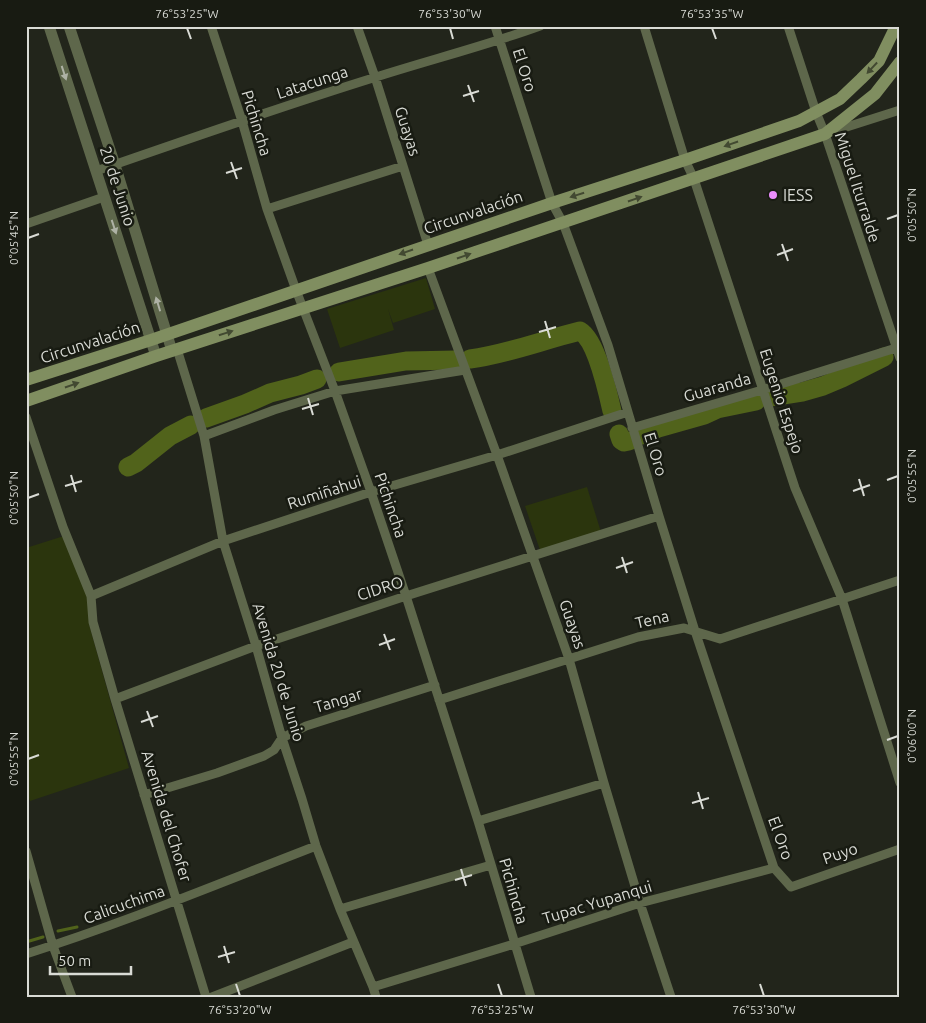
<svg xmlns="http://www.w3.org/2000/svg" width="926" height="1023" viewBox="0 0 926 1023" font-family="Ubuntu,sans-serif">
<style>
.green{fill:#2b350d}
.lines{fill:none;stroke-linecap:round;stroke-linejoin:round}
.stream{stroke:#51631b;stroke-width:3}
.river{stroke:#51631b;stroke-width:19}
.minor{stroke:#5e674b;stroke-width:9}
.tertiary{stroke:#5e674b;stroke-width:11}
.secondary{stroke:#808e60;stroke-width:12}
.oneway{fill:#424931}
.oneway2{fill:#aeb2a5}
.ticks{fill:none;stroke:#d9dbd5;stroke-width:2}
.poi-dot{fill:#eb8dfc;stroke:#181b12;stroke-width:2}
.labels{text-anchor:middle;stroke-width:5;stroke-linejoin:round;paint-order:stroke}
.street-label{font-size:16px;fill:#d9dbd5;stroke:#181b12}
.poi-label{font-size:16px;fill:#d9dbd5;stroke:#181b12;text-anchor:start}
.neatline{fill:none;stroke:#d9dbd5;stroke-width:2}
.ticks-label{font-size:12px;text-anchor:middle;fill:#d9dbd5}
</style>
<rect width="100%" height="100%" fill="#22251b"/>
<!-- green -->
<path class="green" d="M426,278l9,31 -42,14 -5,-14 6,21 -54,18 -13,-39z
M587,487l14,45 -61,18 -15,-44z
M67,535l25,69 -3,20 40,144 -99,33 -4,-9v-244z"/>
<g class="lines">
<!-- stream -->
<path class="stream" d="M95,919l49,-19 21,-5
M58,931l19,-4
M26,942l17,-5"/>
<!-- river -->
<path class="river" d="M470,359c38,-5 73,-19 110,-28 16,9 28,62 32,80
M339,372l67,-11 50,-1
M770,397l32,-5 21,-6 19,-8 42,-21
M206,418l39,-14 25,-11 31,-8 16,-6
M619,434l2,6 3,2 5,-1
M642,435l16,-7 46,-13 13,-6 39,-8
M128,467l8,-4 34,-27 21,-11"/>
<!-- minor -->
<path class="minor" d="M211,26l31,95 25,88 29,81 39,101 36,101 35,104 72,225 53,176
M357,26l18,51 53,168
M495,26l57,177 11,20 45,122 51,171 36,115 79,237 17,19 109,-38
M644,26l41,134 9,19 101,309 47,111 58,184
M788,26l28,86 9,22 75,224
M831,132l69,-22
M96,171c92,-32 184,-64 277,-93 56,-18 112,-32 167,-52
M267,209l136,-43
M26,224l78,-27
M428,268l69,187 72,204 35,124 36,120 31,94
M177,349l27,87 19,105 33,105 26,92 20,61 14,47 24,63 33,78 3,10
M26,417l37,110 28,69 2,26 22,77 91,298
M632,428l130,-38 134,-42
M204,436l70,-26 61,-19 130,-21
M91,596l132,-55 148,-49 126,-37 131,-43
M115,699l141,-53 150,-50 253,-80
M439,700l199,-63 46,-9 36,11 180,-59
M144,795l73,-22 47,-17 10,-6 8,-12 24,-12 129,-41
M478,821l126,-38
M26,851l27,95 19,51
M340,909l151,-44
M26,954c98,-31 194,-71 290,-108
M373,987l141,-43 126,-41 134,-35
M212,997l141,-55"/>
<!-- tertiary -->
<path class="tertiary" d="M49,26l107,330
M69,26l46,139 57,186"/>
<!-- secondary -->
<path class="secondary" d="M26,380l125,-40 401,-137 133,-43 114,-39 41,-22 21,-20 18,-18 17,-35
M26,401l130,-45 272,-88 397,-134 50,-40 25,-32"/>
</g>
<!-- one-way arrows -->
<defs><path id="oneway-solid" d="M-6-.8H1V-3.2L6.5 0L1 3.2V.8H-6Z" transform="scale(1.25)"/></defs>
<g class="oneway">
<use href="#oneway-solid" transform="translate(872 68) rotate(133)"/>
<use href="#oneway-solid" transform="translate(731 144) rotate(161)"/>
<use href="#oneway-solid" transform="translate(577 195) rotate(162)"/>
<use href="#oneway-solid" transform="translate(635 199) rotate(-19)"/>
<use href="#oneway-solid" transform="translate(406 252) rotate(161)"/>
<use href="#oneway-solid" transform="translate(464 256) rotate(-19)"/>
<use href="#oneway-solid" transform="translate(226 333) rotate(-18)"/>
<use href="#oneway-solid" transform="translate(72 385) rotate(-19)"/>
</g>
<g class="oneway2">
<use href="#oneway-solid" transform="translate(64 73) rotate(72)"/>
<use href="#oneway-solid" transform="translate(114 227) rotate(72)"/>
<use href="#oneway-solid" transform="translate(158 304) rotate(-107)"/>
</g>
<!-- ticks -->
<path class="ticks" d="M187,28l4,11M450,28l3,11M712,28l4,11M468,85l6,17M463,96l16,-5M231,162l6,17M226,173l16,-5M887,219l11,-4M28,238l11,-4M782,244l6,17M777,255l16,-6M545,321l5,17M539,332l17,-5M308,398l5,17M302,409l17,-5M71,475l5,17M859,479l5,17M887,480l11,-4M65,486l17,-5M853,491l17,-6M28,498l11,-4M622,557l5,16M616,568l17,-6M384,634l6,16M379,645l16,-6M147,711l6,16M141,722l17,-6M887,740l11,-4M28,759l11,-4M698,792l5,17M692,803l17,-5M461,869l5,17M455,880l17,-5M224,946l5,17M218,957l17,-5M236,984l4,12M498,984l4,12M760,984l4,12"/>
<!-- markers -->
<circle class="poi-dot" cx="773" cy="195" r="5"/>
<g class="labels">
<!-- street labels -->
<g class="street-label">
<text transform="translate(525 70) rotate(72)" y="6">El Oro</text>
<text transform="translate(312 82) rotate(-18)" y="6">Latacunga</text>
<text transform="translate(257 123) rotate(73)" y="6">Pichincha</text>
<text transform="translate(408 131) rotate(72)" y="6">Guayas</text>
<text transform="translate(118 186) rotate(72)" y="6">20 de Junio</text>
<text transform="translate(858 187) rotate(72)" y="6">Miguel Iturralde</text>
<text transform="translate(473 212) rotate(-19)" y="6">Circunvalación</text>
<text transform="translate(90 342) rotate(-18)" y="6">Circunvalación</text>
<text transform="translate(717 387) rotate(-16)" y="6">Guaranda</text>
<text transform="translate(782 401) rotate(72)" y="6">Eugenio Espejo</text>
<text transform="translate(656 454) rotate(73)" y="6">El Oro</text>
<text transform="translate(324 492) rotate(-18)" y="6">Rumiñahui</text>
<text transform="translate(391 505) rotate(71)" y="6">Pichincha</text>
<text transform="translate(380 588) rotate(-18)" y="6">CIDRO</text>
<text transform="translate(652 619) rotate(-13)" y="6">Tena</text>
<text transform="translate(573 624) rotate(71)" y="6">Guayas</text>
<text transform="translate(279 672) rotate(73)" y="6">Avenida 20 de Junio</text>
<text transform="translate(338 700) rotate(-17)" y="6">Tangar</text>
<text transform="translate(167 816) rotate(73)" y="6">Avenida del Chofer</text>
<text transform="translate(781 838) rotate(70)" y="6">El Oro</text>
<text transform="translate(840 853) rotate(-19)" y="6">Puyo</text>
<text transform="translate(514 891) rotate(74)" y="6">Pichincha</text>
<text transform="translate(597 902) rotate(-17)" y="6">Tupac Yupanqui</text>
<text transform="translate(124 904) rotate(-20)" y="6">Calicuchima</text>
</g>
<!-- poi labels -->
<g class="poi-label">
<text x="783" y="201">IESS</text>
</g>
</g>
<!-- border -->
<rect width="926" height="1023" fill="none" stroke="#181b12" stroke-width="55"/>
<!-- scale -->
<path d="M50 966v8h81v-8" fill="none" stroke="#d9dbd5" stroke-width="2.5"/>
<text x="58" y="966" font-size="15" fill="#d9dbd5" stroke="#181b12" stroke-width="4" paint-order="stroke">50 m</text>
<rect x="28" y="28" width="870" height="968" class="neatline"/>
<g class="ticks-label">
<text x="187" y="18">76°53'25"W</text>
<text x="450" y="18">76°53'30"W</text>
<text x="712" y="18">76°53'35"W</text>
<text transform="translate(912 215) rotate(-90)" y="4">0°05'50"N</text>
<text transform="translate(14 238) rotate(-90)" y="4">0°05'45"N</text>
<text transform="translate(912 476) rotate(-90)" y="4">0°05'55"N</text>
<text transform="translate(14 498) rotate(-90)" y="4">0°05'50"N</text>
<text transform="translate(912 736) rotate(-90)" y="4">0°06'00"N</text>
<text transform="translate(14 759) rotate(-90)" y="4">0°05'55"N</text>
<text x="240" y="1014">76°53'20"W</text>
<text x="502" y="1014">76°53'25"W</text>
<text x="764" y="1014">76°53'30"W</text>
</g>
</svg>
